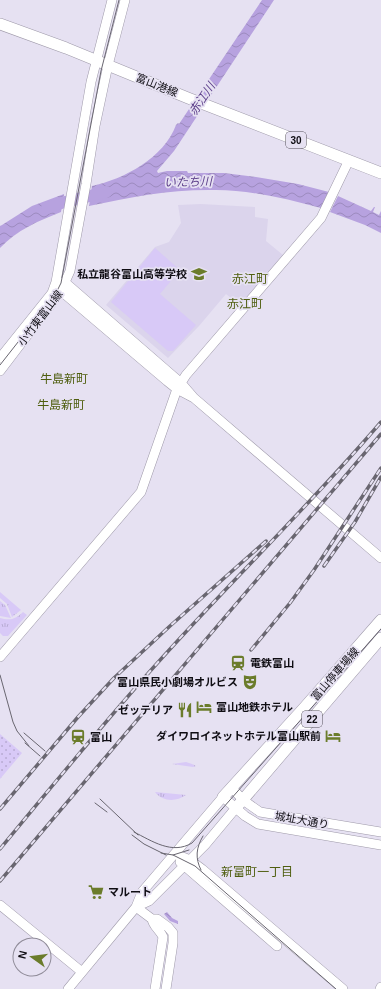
<svg xmlns="http://www.w3.org/2000/svg" width="381" height="989" viewBox="0 0 381 989" font-family="Helvetica,'Noto Sans JP',sans-serif">
<style>
.built{fill:#dbd4ec}
.grass{fill:url(#grass-tufts)}
.park{fill:url(#park-dots)}
.pitch{fill:#d8c9f7}
.water{fill:url(#water-waves)}
.lines{fill:none;stroke-linecap:round;stroke-linejoin:round}
.river{stroke:#b7a2df;stroke-width:12}
.minor-casing{stroke:#9e99a9;stroke-width:10}
.major-casing{stroke:#9e99a9;stroke-width:12}
.minor{stroke:#fff;stroke-width:9}
.major{stroke:#fff;stroke-width:11}
.tram{stroke:#696670;stroke-width:1}
.rail-casing{stroke:#696670;stroke-width:3.5}
.rail{stroke:#e6e1f2;stroke-width:2;stroke-dasharray:6;stroke-linecap:butt}
.labels{text-anchor:middle;stroke-width:3.5;stroke-linejoin:round;paint-order:stroke}
.shield{fill:#e6e1f2;stroke:#504d56;stroke-width:1}
.shield-label{font-size:10px;font-weight:bold;fill:#0f0d13}
.street-label{font-size:11px;fill:#0f0d13;stroke:#e6e1f2}
.poi-label{font-size:11px;font-weight:bold;fill:#0f0d13;stroke:#e6e1f2;text-anchor:end}
.water-label{font-size:12px;font-style:italic;fill:#5f428c;stroke:#e6e1f2}
.neighbourhood-label{font-size:12px;fill:#4f5e0f;stroke:#e6e1f2}
</style>
<defs>
<pattern id="grass-tufts" width="24" height="20" patternUnits="userSpaceOnUse"><rect width="24" height="20" fill="#d8c9f7"/><path d="M3 7l-1-3M5 7V3M7 7l1-3M15 17l-1-3M17 17v-4M19 17l1-3" fill="none" stroke="#b8abd3"/></pattern>
<pattern id="park-dots" width="8" height="8" patternUnits="userSpaceOnUse"><rect width="8" height="8" fill="#d8c9f7"/><path d="M2 2h.1M6 6h.1" fill="none" stroke="#b8abd3" stroke-width="1.8" stroke-linecap="round"/></pattern>
<pattern id="water-waves" width="16" height="10" patternUnits="userSpaceOnUse"><rect width="16" height="10" fill="#b7a2df"/><path d="M0 5q4-4 8 0t8 0" fill="none" stroke="#9c8abe"/></pattern>
</defs>
<rect width="100%" height="100%" fill="#e6e1f2"/>
<!-- built -->
<path class="built" d="M201,204l54,3v10l13,2 -2,22 17,14 -42,49 -4,-1 -11,-9 -27,32 -31,32 -62,-53 49,-58 14,-5 12,-19 -3,-18z"/>
<!-- grass -->
<path class="grass" d="M0,592l21,18 -9,7 -5,-13 -7,-6z
M0,601l5,4 6,13 -11,-2z
M23,612l4,3 -19,21h-5l-3,-3v-15c10,3 16,1 23,-6z
M186,762l6,2 4,2 -3,1 -21,-3z
M155,792l31,3c-10,7 -23,7 -31,-3z"/>
<!-- park -->
<path class="park" d="M0,734l22,19 -22,26z"/>
<!-- pitch -->
<path class="pitch" d="M155,248l25,22 -20,24 36,31 -23,26h-5l-57,-49z"/>
<!-- water -->
<path class="water" d="M262,0h12l-100,151 -17,20 1,2 9,-2h20l1,2h36l32,4 42,7 31,8 -8,16c-34,-9 -70,-18 -105,-18 -44,-1 -85,7 -127,16l3,-20c32,-7 72,-28 84,-61l2,-2 1,1z
M64,194l-3,18c-23,9 -44,18 -61,36v-22l2,-1 30,-19z
M338,196l33,15 3,-4h1l-2,5 6,3 2,-4v22l-16,-8 -35,-13z
M167,912l5,6 6,3v3l-8,-3 -6,-7z"/>
<g class="lines">
<!-- river -->
<path class="river" d="M47,208l14,-5 45,-11"/>
<defs>
<path id="minor" d="M0,358l52,-65 4,-11 35,-200 21,-82
M0,371l61,-80 9,-20 16,-87 9,-58 13,-61 17,-65
M194,398l-13,-15 -113,-98 -2,-2 -10,-1 5,9 106,90 10,8 17,9 187,160
M0,657l141,-165 36,-103 9,-14 135,-157 28,-58
M232,788l11,12 17,12 121,20
M175,854l15,6 12,9 141,120
M180,862l97,84
M0,905l82,67
M136,907l13,-6 56,-56 30,-36
M136,907l16,12h5l11,8 5,6v10l-7,46
M152,919c1,7 8,11 11,18l-8,52
M68,989l68,-82 6,-15 81,-95 22,19 13,8 123,21
M380,989l1,-2"/>
<path id="major" d="M0,24l66,24 122,50 193,75
M223,797l81,-89 77,-88
M235,809l146,-171"/>
</defs>
<!-- minor casing -->
<use href="#minor" class="minor-casing"/>
<!-- major casing -->
<use href="#major" class="major-casing"/>
<!-- minor -->
<use href="#minor" class="minor"/>
<!-- major -->
<use href="#major" class="major"/>
<!-- tram -->
<path class="tram" d="M0,365l55,-70 6,-12 40,-212 18,-71
M0,675l13,47 4,9 12,15
M24,733l21,18
M25,743l15,13
M100,799l38,36
M95,803l12,9
M134,832c18,9 38,23 58,11l189,-214
M132,835l12,9 22,11
M161,853l12,2 16,-5
M173,855l22,11 8,7 133,116
M201,870c-6,-12 -5,-22 2,-34"/>
<defs>
<path id="rail" d="M324,566l31,-44 26,-45
M251,650l39,-47 24,-33 67,-102
M0,809l78,-92 36,-39 56,-52 96,-85
M0,849c53,-64 105,-128 161,-190 72,-80 150,-155 220,-237
M0,881l381,-447"/>
</defs>
<!-- rail casing -->
<use href="#rail" class="rail-casing"/>
<!-- rail -->
<use href="#rail" class="rail"/>
</g>
<!-- icons -->
<defs>
<symbol id="school-bare" viewBox="-9 -9 18 18"><path d="M0-5L7-2L0 1L-7-2ZM-4 1L0 2.5L4 1V4Q0 6-4 4Z" fill="#6b7c2b" stroke="#e6e1f2" stroke-width="2.5" paint-order="stroke"/></symbol>
<symbol id="station-bare" viewBox="-9 -9 18 18"><path d="M-3-6H3Q5-6 5-4V2Q5 4 3 4L4.5 6H3L1.5 4h-3L-3 6H-4.5L-3 4Q-5 4-5 2V-4Q-5-6-3-6ZM-3.5-4v3h7v-3ZM-3.5 1v1.5H-2V1ZM2 1v1.5H3.5V1Z" fill="#6b7c2b" stroke="#e6e1f2" stroke-width="2.5" paint-order="stroke"/></symbol>
<symbol id="theatre-bare" viewBox="-9 -9 18 18"><path d="M-5-5.5Q0-4 5-5.5V0Q5 5 0 6Q-5 5-5 0ZM-3.3-2.5H-1v1.5H-3.3ZM1-2.5H3.3v1.5H1ZM-2.8 1Q0 5.5 2.8 1Z" fill="#6b7c2b" stroke="#e6e1f2" stroke-width="2.5" paint-order="stroke"/></symbol>
<symbol id="hotel-bare" viewBox="-9 -9 18 18"><path d="M-6-4.5h1.5V1H6V5H4.5V3h-9V5H-6ZM-4 0a1.8 1.8 0 1 1 3.6 0ZM.5 0V-2.5h3Q6-2.5 6 0Z" fill="#6b7c2b" stroke="#e6e1f2" stroke-width="2.5" paint-order="stroke"/></symbol>
<symbol id="restaurant-bare" viewBox="-9 -9 18 18"><path d="M-5-6h1v4h1v-4h1v4h1v-4h1v5L-1.5 .5V6h-2V.5L-5-1ZM5-6V6H3V1.5H1.5Q1.5-4 5-6Z" fill="#6b7c2b" stroke="#e6e1f2" stroke-width="2.5" paint-order="stroke"/></symbol>
<symbol id="supermarket-bare" viewBox="-9 -9 18 18"><path d="M-6-5.5h2.5l.6 2H6L4.5 2H-2.5L-4.4-4H-6ZM-1.5 3.2a1.3 1.3 0 1 0 .1 0ZM3 3.2a1.3 1.3 0 1 0 .1 0Z" fill="#6b7c2b" stroke="#e6e1f2" stroke-width="2.5" paint-order="stroke"/></symbol>
</defs>
<g fill-rule="evenodd">
<use href="#school-bare" x="188" y="263" width="22" height="22"/>
<use href="#station-bare" x="227" y="652" width="22" height="22"/>
<use href="#theatre-bare" x="239" y="671" width="22" height="22"/>
<use href="#hotel-bare" x="193" y="696" width="22" height="22"/>
<use href="#restaurant-bare" x="174" y="699" width="22" height="22"/>
<use href="#hotel-bare" x="322" y="725" width="22" height="22"/>
<use href="#station-bare" x="67" y="726" width="22" height="22"/>
<use href="#supermarket-bare" x="85" y="881" width="22" height="22"/>
</g>
<g class="labels">
<!-- shield labels -->
<g class="shield">
<rect x="286" y="132" width="20" height="16" rx="3"/>
<rect x="302" y="711" width="20" height="16" rx="3"/>
</g>
<g class="shield-label">
<text x="296" y="144">30</text>
<text x="312" y="723">22</text>
</g>
<!-- street labels -->
<g class="street-label">
<text transform="translate(157 85) rotate(22)" y="4">富山港線</text>
<text transform="translate(40 318) rotate(-53)" y="4">小竹東富山線</text>
<text transform="translate(335 674) rotate(-49)" y="4">富山停車場線</text>
<text transform="translate(302 820) rotate(10)" y="4">城址大通り</text>
</g>
<!-- poi labels -->
<g class="poi-label">
<text x="187" y="278">私立龍谷富山高等学校</text>
<text x="250" y="667" text-anchor="start">電鉄富山</text>
<text x="238" y="686">富山県民小劇場オルビス</text>
<text x="216" y="711" text-anchor="start">富山地鉄ホテル</text>
<text x="173" y="714">ゼッテリア</text>
<text x="321" y="740">ダイワロイネットホテル富山駅前</text>
<text x="90" y="741" text-anchor="start">富山</text>
<text x="108" y="896" text-anchor="start">マルート</text>
</g>
<!-- water labels -->
<g class="water-label">
<text transform="translate(202 99) rotate(-56)" y="4">赤江川</text>
<text transform="translate(188 182) rotate(-1)" y="4">いたち川</text>
</g>
<!-- neighbourhood labels -->
<g class="neighbourhood-label">
<text x="250" y="283">赤江町</text>
<text x="245" y="308">赤江町</text>
<text x="64" y="383">牛島新町</text>
<text x="61" y="409">牛島新町</text>
<text x="257" y="876">新富町一丁目</text>
</g>
</g>
<!-- north arrow -->
<g transform="translate(32 957) rotate(284)"><circle r="19" fill="#e6e1f2" stroke="#908c99"/>
<path d="M0-3L7 15L0 10L-7 15Z" fill="#6b7c2b"/>
<text y="-6" font-size="11" font-weight="bold" text-anchor="middle" fill="#0f0d13">N</text>
</g>
</svg>
